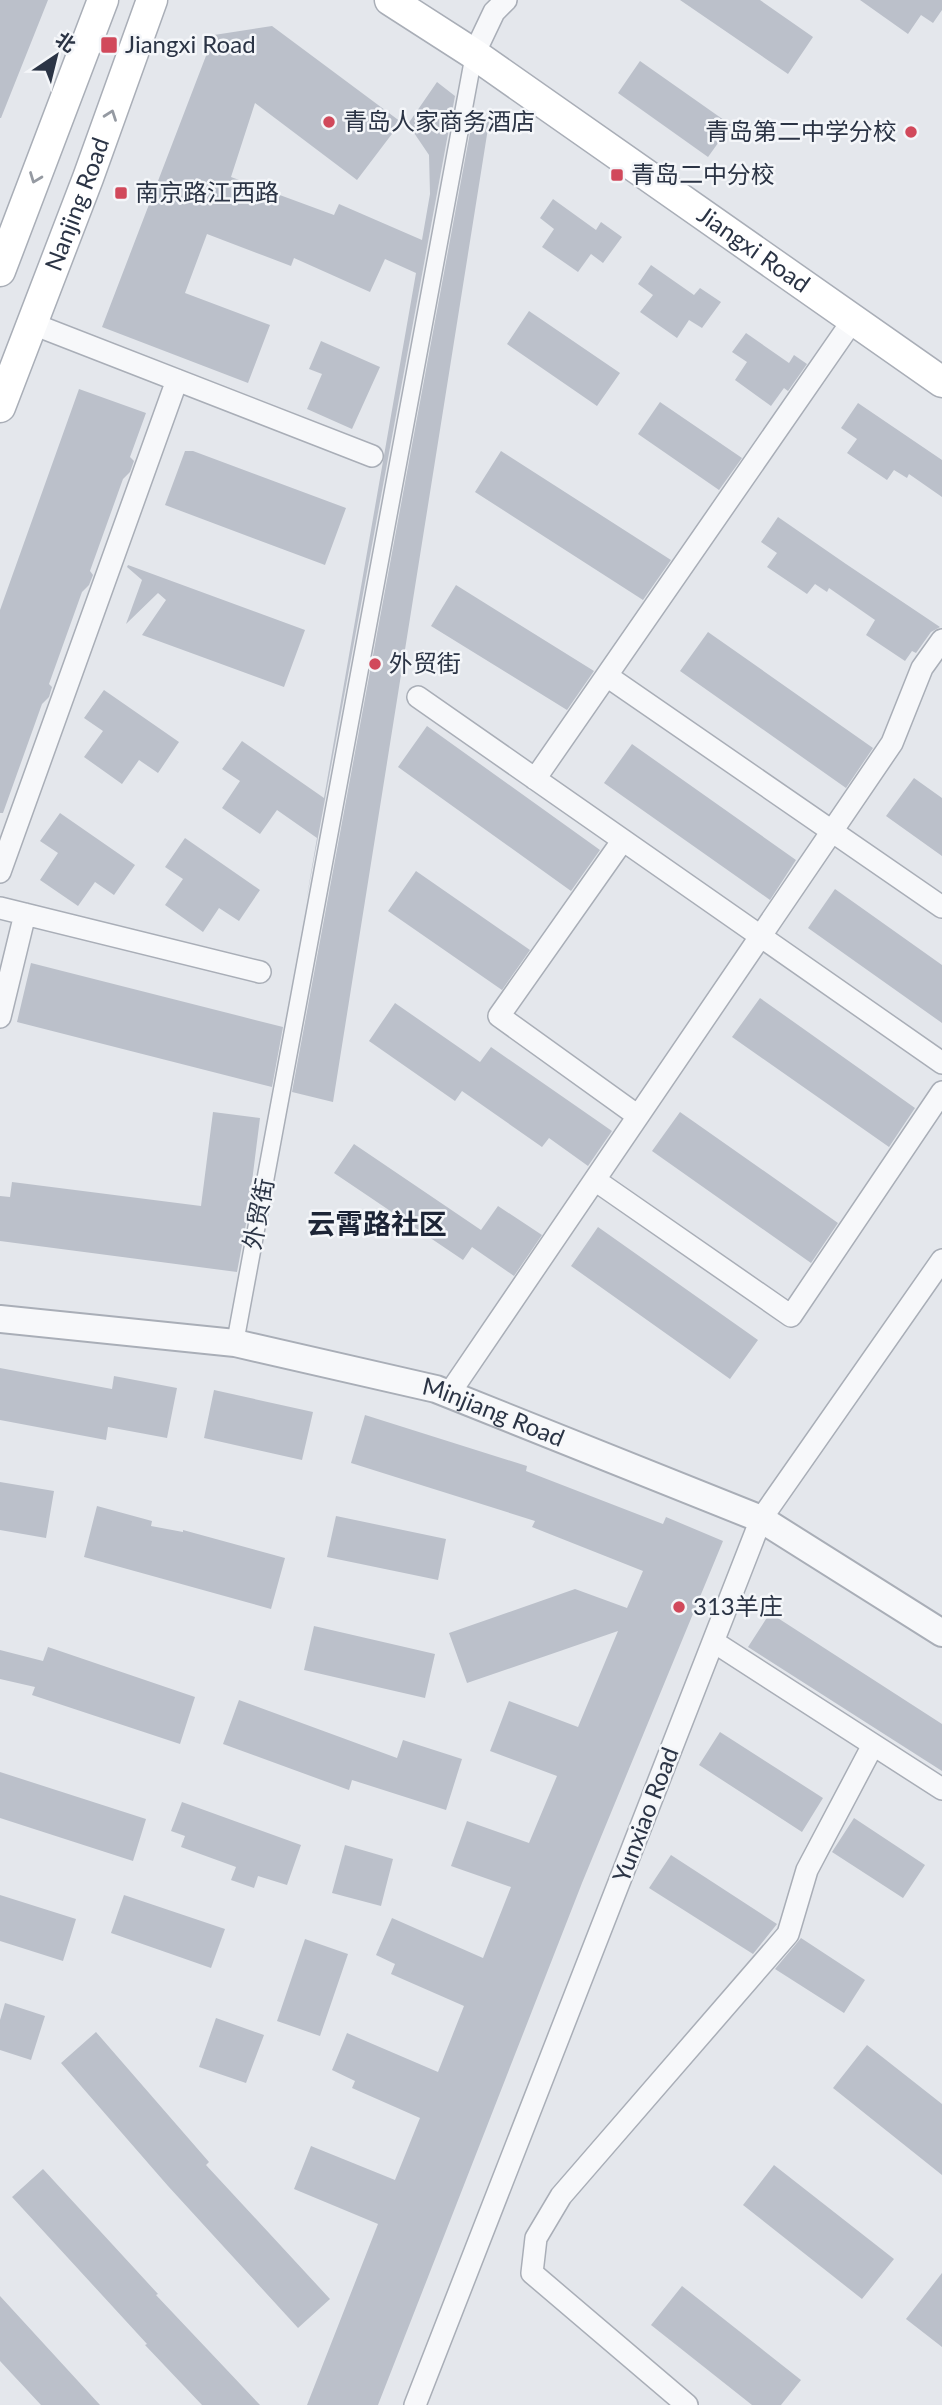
<svg xmlns="http://www.w3.org/2000/svg" width="942" height="2405" viewBox="0 0 942 2405" font-family="Lato,'Noto Sans SC',sans-serif">
<style>
.building{fill:#bbc0ca}
.lines{fill:none;stroke-linecap:round;stroke-linejoin:round}
.pedestrian-casing{stroke:#a9aeb7;stroke-width:19}
.minor-casing{stroke:#a9aeb7;stroke-width:24}
.tertiary-casing{stroke:#a9aeb7;stroke-width:30}
.secondary-casing{stroke:#a9aeb7;stroke-width:33}
.pedestrian{stroke:#f7f8fa;stroke-width:16}
.minor{stroke:#f7f8fa;stroke-width:21}
.tertiary{stroke:#f7f8fa;stroke-width:26}
.secondary{stroke:#fff;stroke-width:30}
.oneway{stroke:#959aa2}
.poi-dot{fill:#d1495b;stroke:#f4f6f9;stroke-width:2.5}
.labels{text-anchor:middle;stroke-width:5;stroke-linejoin:round;paint-order:stroke}
.poi-label{font-size:24px;fill:#2b3445;stroke:#f4f6f9;text-anchor:start}
.street-label{font-size:24px;fill:#2b3445;stroke:#f4f6f9}
.quarter-label{font-size:28px;font-weight:bold;fill:#1d2536;stroke:#f4f6f9}
</style>
<rect width="100%" height="100%" fill="#e4e7ec"/>
<!-- building -->
<path class="building" d="M0,0h48l-47,118h-1z
M680,0h80l53,37 -25,37z
M860,0h82v10l-9,13 -12,-8 -13,19z
M272,26l129,96 -44,58 -102,-77 -24,74 103,38 5,-11 83,36 8,-46 -1,-39 -21,-31 29,-42 18,14 -149,806 11,-64 -40,-28 -17,24 -38,-26 18,-27 -18,-12 20,-28 82,57 92,-525 -31,-14 -15,33 -76,-34 -3,8 -84,-32 -22,59 85,32 -22,58 -146,-56 112,-292z
M640,61l91,64 -23,32 -90,-64z
M474,111l15,11 -156,980 -41,-10z
M553,199l43,31 5,-8 21,15 -19,26 -12,-9 -13,18 -36,-25 12,-18 -14,-11z
M651,265l43,30 6,-7 21,14 -19,26 -13,-8 -12,18 -37,-26 13,-17 -15,-11z
M529,311l91,62 -23,33 -90,-62z
M746,333l43,30 5,-8 13,9 -19,27 -4,-3 -13,18 -36,-26 12,-18 -15,-10z
M321,341l59,26 -28,62 -45,-20 15,-35 -13,-5z
M79,389l67,24 -16,44 4,4 -4,11 -7,7 -33,92 3,4 -4,10 -7,7 -33,92 3,3 -3,10 -7,7 -39,109h-3v-203z
M660,402l82,56 -23,32 -81,-56z
M858,403l84,57v37l-33,-23 -2,4 -13,-8 -7,10 -40,-27 10,-14 -16,-11z
M185,451h8l153,57 -21,57 -160,-60z
M501,451l170,109 -28,40 -168,-108z
M778,517l68,47 94,63 -9,5 -15,21 -4,-2 -7,10 -39,-26 9,-15 -46,-32 -2,4 -12,-8 -8,10 -40,-27 10,-14 -16,-11z
M128,565l177,65 -21,57 -142,-52 24,-35 -8,-7 -32,31 16,-44 -15,-13z
M456,585l138,86 -27,39 -136,-84z
M708,632l165,116 -27,40 -166,-117z
M104,690l75,52 -21,31 -19,-13 -17,24 -38,-27 19,-26 -19,-13z
M427,726l173,124 -29,41 -173,-124z
M632,744l164,116 -26,40 -166,-117z
M914,778l28,20v58l-56,-40z
M60,813l75,52 -21,30 -19,-13 -17,24 -38,-26 18,-27 -18,-12z
M185,838l75,52 -21,31 -20,-13 -16,24 -38,-27 18,-26 -18,-12z
M416,871l114,79 -28,40 -114,-79z
M835,889l107,76v58l-134,-95z
M31,963l252,64 -11,60 -255,-65z
M760,998l155,110 -26,39 -157,-110z
M395,1003l85,59 11,-15 121,84 -24,35 -39,-28 -7,9 -80,-56 -7,10 -86,-60z
M213,1112l47,6 -12,95 -11,59 -237,-31v-45l10,1 2,-15 189,24z
M680,1112l158,111 -27,40 -159,-112z
M354,1144l127,86 17,-24 44,29 -28,41 -42,-29 -9,13 -129,-87z
M598,1227l160,113 -28,39 -159,-113z
M0,1368l112,21 2,-13 63,12 -10,50 -59,-11 -2,13 -106,-20z
M214,1390l99,22 -11,48 -98,-22z
M365,1415l162,51 -1,5 137,53 3,-7 57,24 -141,342 -204,522h-71l71,-181 -84,-35 17,-43 84,34 25,-62 -68,-30 3,-7 -23,-11 15,-37 91,39 26,-66 -73,-32 4,-10 -19,-9 16,-37 91,40 28,-71 -60,-21 16,-45 62,22 28,-67 -67,-25 19,-50 69,26 40,-96 -151,52 -18,-50 126,-44 52,19 16,-37 -111,-44 3,-6 -184,-58z
M0,1482l54,9 -8,47 -46,-8z
M97,1506l55,15 -1,5 32,6v-2l102,28 -14,51 -187,-52z
M336,1516l110,23 -8,41 -111,-23z
M770,1613l172,111v47l-194,-124z
M314,1626l121,28 -10,44 -121,-28z
M48,1647l147,50 -15,47 -148,-49 3,-8 -35,-8v-29l43,11z
M239,1700l158,58 6,-18 59,19 -16,51 -94,-30 -3,10 -126,-46z
M720,1732l103,66 -21,34 -103,-67z
M0,1772l146,47 -13,42 -133,-43z
M182,1802l119,43 -14,40 -29,-9 -4,12 -23,-8 5,-13 -55,-20 4,-11 -14,-5z
M854,1818l71,47 -22,33 -71,-46z
M345,1845l48,14 -12,47 -49,-13z
M671,1855l106,69 -24,30 -104,-66z
M0,1895l76,24 -13,42 -63,-20z
M124,1895l101,34 -14,39 -100,-35z
M801,1938l64,42 -21,33 -69,-44z
M305,1939l43,15 -28,82 -43,-15z
M5,2003l40,13 -14,44 -31,-10v-30z
M216,2018l48,17 -18,48 -47,-16z
M96,2032l113,130 -3,3 124,134 -32,29 -130,-142 -107,-123z
M867,2045l75,59v71l-109,-87z
M774,2165l120,94 -32,40 -119,-94z
M43,2169l115,125 -2,1 104,110h-58l-57,-60 2,-1 -135,-147z
M942,2273v74l-36,-28z
M682,2286l119,94 -20,25h-29l-101,-80z
M0,2296l100,109h-59l-41,-44z"/>
<g class="lines">
<defs>
<path id="pedestrian" d="M235,1343l239,-1289"/>
<path id="minor" d="M474,54l20,-42 12,-12
M33,324l339,132
M607,676l335,231
M418,697l524,366
M535,779l318,-459
M623,840l-124,176 139,100
M0,872l177,-492
M0,908l260,64
M0,1017l25,-103
M595,1180l196,136 151,-224
M449,1394l443,-651 30,-75 20,-28
M714,1642l228,147
M415,2405l346,-886 181,-259
M687,2405l-155,-132 4,-35 25,-42 227,-262 19,-64 66,-125"/>
<g id="tertiary">
<path id="s1" d="M0,1319l235,24 201,46 325,130 181,114"/>
</g>
<g id="secondary">
<path id="s2" d="M390,0l84,54 468,328"/>
<path d="M0,271l103,-271"/>
<path id="s3" d="M0,407l88,-229 64,-178"/>
</g>
</defs>
<!-- pedestrian casing -->
<use href="#pedestrian" class="pedestrian-casing"/>
<!-- minor casing -->
<use href="#minor" class="minor-casing"/>
<!-- tertiary casing -->
<use href="#tertiary" class="tertiary-casing"/>
<!-- secondary casing -->
<use href="#secondary" class="secondary-casing"/>
<!-- pedestrian -->
<use href="#pedestrian" class="pedestrian"/>
<!-- minor -->
<use href="#minor" class="minor"/>
<!-- tertiary -->
<use href="#tertiary" class="tertiary"/>
<!-- secondary -->
<use href="#secondary" class="secondary"/>
</g>
<!-- one-way arrows -->
<defs><path id="oneway-chevron" d="M-2-3.5L2.5 0L-2 3.5" fill="none" stroke-width="1.6" stroke-linecap="round" stroke-linejoin="round" transform="scale(1.75)"/></defs>
<g class="oneway">
<use href="#oneway-chevron" transform="translate(111 115) rotate(-70)"/>
<use href="#oneway-chevron" transform="translate(35 178) rotate(111)"/>
</g>
<!-- markers -->
<g class="poi-dot">
<rect x="100" y="36" width="18" height="18" rx="3.5"/>
<circle cx="329" cy="122" r="7"/>
<circle cx="911" cy="132" r="7"/>
<rect x="610" y="168" width="14" height="14" rx="3.5"/>
<rect x="114" y="186" width="14" height="14" rx="3.5"/>
<circle cx="375" cy="664" r="7"/>
<circle cx="679" cy="1607" r="7"/>
</g>
<g class="labels">
<!-- poi labels -->
<g class="poi-label">
<text x="125" y="53">Jiangxi Road</text>
<text x="343" y="130">青岛人家商务酒店</text>
<text x="897" y="140" text-anchor="end">青岛第二中学分校</text>
<text x="631" y="183">青岛二中分校</text>
<text x="135" y="201">南京路江西路</text>
<text x="389" y="672">外贸街</text>
<text x="693" y="1615">313羊庄</text>
</g>
<!-- street labels -->
<g class="street-label">
<text dy="8" stroke="none"><textPath href="#s3" startOffset="217">Nanjing Road</textPath></text>
<text dy="8" stroke="none"><textPath href="#s2" startOffset="441">Jiangxi Road</textPath></text>
<text transform="translate(259 1214) rotate(-79)" y="8">外贸街</text>
<text dy="8" stroke="none"><textPath href="#s1" startOffset="504">Minjiang Road</textPath></text>
<text transform="translate(646 1815) rotate(-69)" y="8">Yunxiao Road</text>
</g>
<!-- quarter labels -->
<g class="quarter-label">
<text x="377" y="1234">云霄路社区</text>
</g>
</g>
<!-- north arrow -->
<g transform="translate(56 56) rotate(35)" stroke="#f4f6f9" stroke-width="5" paint-order="stroke">
<path d="M0-5L12 26L0 18L-12 26Z" fill="#2b3445"/>
<text y="-10" font-size="19" font-weight="bold" text-anchor="middle" fill="#2b3445">北</text>
</g>
</svg>
